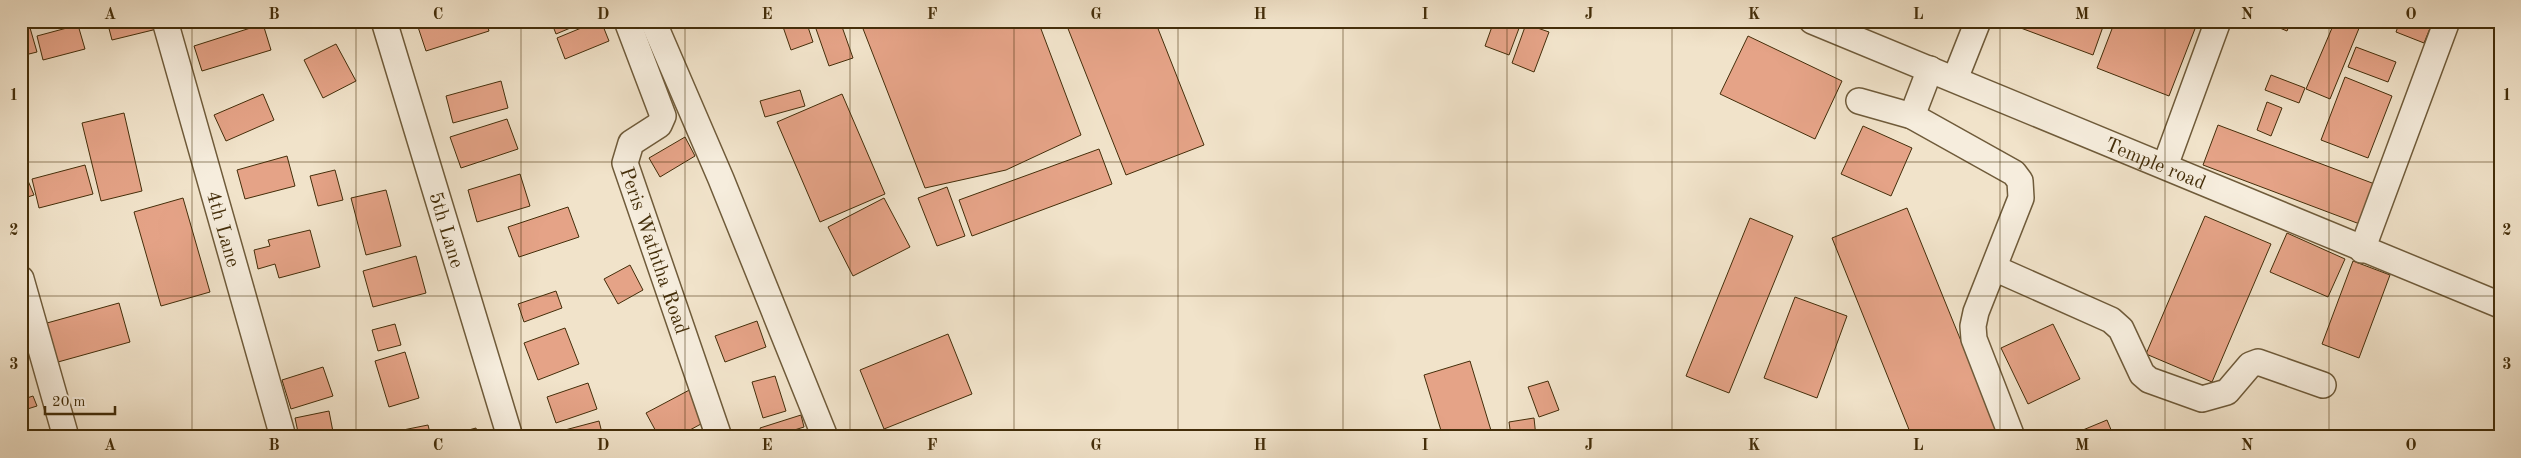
<svg xmlns="http://www.w3.org/2000/svg" width="2521" height="458" viewBox="0 0 2521 458" font-family="'Old Standard TT',serif">
<style>
.building{fill:#e5a387;stroke:#442e0a}
.lines{fill:none;stroke-linecap:round;stroke-linejoin:round}
.minor-casing{stroke:#6f5b3a;stroke-width:28}
.minor{stroke:#f6eddd;stroke-width:25}
.grid{fill:none;stroke:#442e0a;stroke-width:1;stroke-opacity:0.55}
.labels{text-anchor:middle;stroke-width:4.5;stroke-linejoin:round;paint-order:stroke}
.street-label{font-size:20px;fill:#442e0a;stroke:#f6eddd}
.neatline{fill:none;stroke:#442e0a;stroke-width:2}
.grid-label{font-size:16px;text-anchor:middle;font-weight:bold;fill:#442e0a}
</style>
<rect width="100%" height="100%" fill="#f1e3ca"/>
<filter id="stains"><feTurbulence type="fractalNoise" baseFrequency=".004" numOctaves="4"/><feColorMatrix values="0 0 0 0 .2 0 0 0 0 .09 0 0 0 0 .02 0 0 0 .5 -.17"/></filter>
<radialGradient id="worn" r=".72"><stop offset=".6" stop-color="#630" stop-opacity="0"/><stop offset="1" stop-color="#630" stop-opacity=".3"/></radialGradient>
<!-- building -->
<path class="building" d="M21,21h7l9,31 -16,4z
M107,21h48l2,8 -45,11z
M426,21h60l3,10 -63,20 -9,-27z
M551,21h36l-31,13z
M598,21h3l8,20 -44,18 -8,-21z
M781,21h25l7,21 -22,8z
M829,21h11l13,37 -24,8 -14,-40z
M860,21h178l43,114 -75,35 -81,18z
M1065,21h90l49,124 -78,30z
M1494,21l27,2 -12,32 -24,-9z
M2002,21h103l-12,34z
M2115,21h83l-29,75 -72,-28z
M2263,21h28l-4,10z
M2335,21h27l-32,78 -24,-10z
M2400,21h33l-9,22 -28,-11z
M263,24l8,26 -69,21 -8,-25z
M1526,24l23,8 -15,40 -22,-9z
M78,25l7,24 -42,11 -6,-24z
M1748,36l94,45 -27,58 -95,-45z
M336,44l20,37 -33,17 -19,-38z
M2356,47l40,15 -8,20 -40,-15z
M2271,75l34,13 -6,15 -34,-13z
M2345,77l47,19 -24,62 -47,-18z
M501,81l7,27 -55,15 -7,-27z
M800,90l5,16 -40,11 -5,-16z
M263,94l11,26 -48,21 -12,-26z
M842,94l43,100 -65,28 -43,-100z
M2267,102l15,6 -11,28 -14,-6z
M124,113l18,78 -41,10 -19,-78z
M507,119l11,30 -57,19 -11,-31z
M2218,125l162,61 -15,40 -162,-61z
M1863,126l49,22 -21,48 -50,-22z
M685,137l10,19 -35,21 -11,-19z
M1099,149l13,35 -140,52 -13,-36z
M287,156l8,30 -50,13 -8,-29z
M85,165l8,29 -54,14 -7,-29z
M335,170l8,30 -25,6 -8,-30z
M520,174l10,32 -53,16 -9,-32z
M26,176l8,19 -13,4v-21z
M947,187l18,49 -28,10 -19,-48z
M386,190l15,56 -35,9 -15,-57z
M183,198l27,94 -49,14 -27,-94z
M884,198l26,49 -57,29 -25,-49z
M568,207l11,30 -60,20 -11,-30z
M1907,208l93,229h-88l-80,-199z
M2205,216l66,28 -59,138 -66,-28z
M1750,218l43,18 -64,157 -43,-17z
M310,230l10,37 -41,11 -4,-14 -17,5 -4,-19 16,-4 -2,-6z
M2287,233l58,26 -17,38 -58,-25z
M416,256l10,37 -53,14 -10,-36z
M2353,261l37,14 -31,83 -37,-14z
M630,265l13,25 -25,14 -14,-25z
M556,291l6,17 -38,14 -6,-18z
M1795,297l52,19 -30,82 -53,-20z
M119,303l11,39 -72,20 -11,-39z
M757,321l9,26 -41,15 -10,-26z
M395,324l6,21 -23,6 -6,-21z
M2053,324l27,55 -52,25 -27,-56z
M565,328l14,36 -41,16 -14,-37z
M948,334l24,60 -88,35 -24,-59z
M405,352l14,46 -30,9 -14,-46z
M1470,361l23,76h-50l-19,-62z
M323,367l10,29 -42,13 -9,-29z
M775,376l11,35 -23,7 -11,-36z
M1548,381l11,29 -20,7 -11,-30z
M588,383l9,26 -41,14 -9,-26z
M695,387l17,31 -35,19h-18l-13,-24z
M33,396l4,10 -16,5v-11z
M329,411l5,26h-35l-4,-19z
M801,415l3,12 -32,10h-9l-3,-9z
M1534,418l2,19h-25l-2,-15z
M2107,420l7,17h-48z
M599,421l4,16h-57v-2z
M428,425l3,12h-37l-1,-5z
M476,428l2,9h-28v-2z"/>
<g class="lines">
<defs>
<g id="minor">
<path id="s1" d="M165,21l118,416"/>
<path id="s2" d="M384,21l126,416"/>
<path id="s3" d="M627,21l36,95 -4,9 -28,18 -6,20 94,274"/>
<path d="M653,21l68,158 104,258"/>
<path id="s4" d="M1812,21l688,284"/>
<path d="M1955,79l23,-58"/>
<path d="M1859,101l53,15 102,57 6,8 1,17 -45,114 -3,14 1,13 38,98"/>
<path d="M1912,116l18,-47"/>
<path d="M2165,166l53,-145"/>
<path d="M2362,250l85,-229"/>
<path d="M1994,268l117,52 10,9 21,45 7,6 53,19 25,-7 23,-27 8,-3 65,23"/>
<path d="M21,279l45,158"/>
</g>
</defs>
<!-- minor casing -->
<use href="#minor" class="minor-casing"/>
<!-- minor -->
<use href="#minor" class="minor"/>
</g>
<!-- grid -->
<path class="grid" d="M192,21v416M356,21v416M521,21v416M685,21v416M850,21v416M1014,21v416M1178,21v416M1343,21v416M1507,21v416M1672,21v416M1836,21v416M2000,21v416M2165,21v416M2329,21v416M21,162h2479M21,296h2479"/>
<g class="labels">
<!-- street labels -->
<g class="street-label">
<text dy="7" stroke="none"><textPath href="#s4" startOffset="372">Temple road</textPath></text>
<text dy="7" stroke="none"><textPath href="#s1" startOffset="216">4th Lane</textPath></text>
<text dy="7" stroke="none"><textPath href="#s2" startOffset="218">5th Lane</textPath></text>
<text dy="7" stroke="none"><textPath href="#s3" startOffset="258">Peris Waththa Road</textPath></text>
</g>
</g>
<!-- margin -->
<rect width="2521" height="458" fill="none" stroke="#f1e3ca" stroke-width="55"/>
<!-- scale -->
<path d="M45 406v8h70v-8" fill="none" stroke="#442e0a" stroke-width="2.5"/>
<text x="52" y="406" font-size="15" fill="#442e0a" stroke="#f6eddd" stroke-width="4" paint-order="stroke">20 m</text>
<rect x="28" y="28" width="2466" height="402" class="neatline"/>
<g class="grid-label">
<text x="110" y="19">A</text>
<text x="274" y="19">B</text>
<text x="438" y="19">C</text>
<text x="603" y="19">D</text>
<text x="767" y="19">E</text>
<text x="932" y="19">F</text>
<text x="1096" y="19">G</text>
<text x="1260" y="19">H</text>
<text x="1425" y="19">I</text>
<text x="1589" y="19">J</text>
<text x="1754" y="19">K</text>
<text x="1918" y="19">L</text>
<text x="2082" y="19">M</text>
<text x="2247" y="19">N</text>
<text x="2411" y="19">O</text>
<text x="14" y="100">1</text>
<text x="2507" y="100">1</text>
<text x="14" y="235">2</text>
<text x="2507" y="235">2</text>
<text x="14" y="369">3</text>
<text x="2507" y="369">3</text>
<text x="110" y="450">A</text>
<text x="274" y="450">B</text>
<text x="438" y="450">C</text>
<text x="603" y="450">D</text>
<text x="767" y="450">E</text>
<text x="932" y="450">F</text>
<text x="1096" y="450">G</text>
<text x="1260" y="450">H</text>
<text x="1425" y="450">I</text>
<text x="1589" y="450">J</text>
<text x="1754" y="450">K</text>
<text x="1918" y="450">L</text>
<text x="2082" y="450">M</text>
<text x="2247" y="450">N</text>
<text x="2411" y="450">O</text>
</g>
<rect width="100%" height="100%" filter="url(#stains)"/>
<rect width="100%" height="100%" fill="url(#worn)"/>
</svg>
